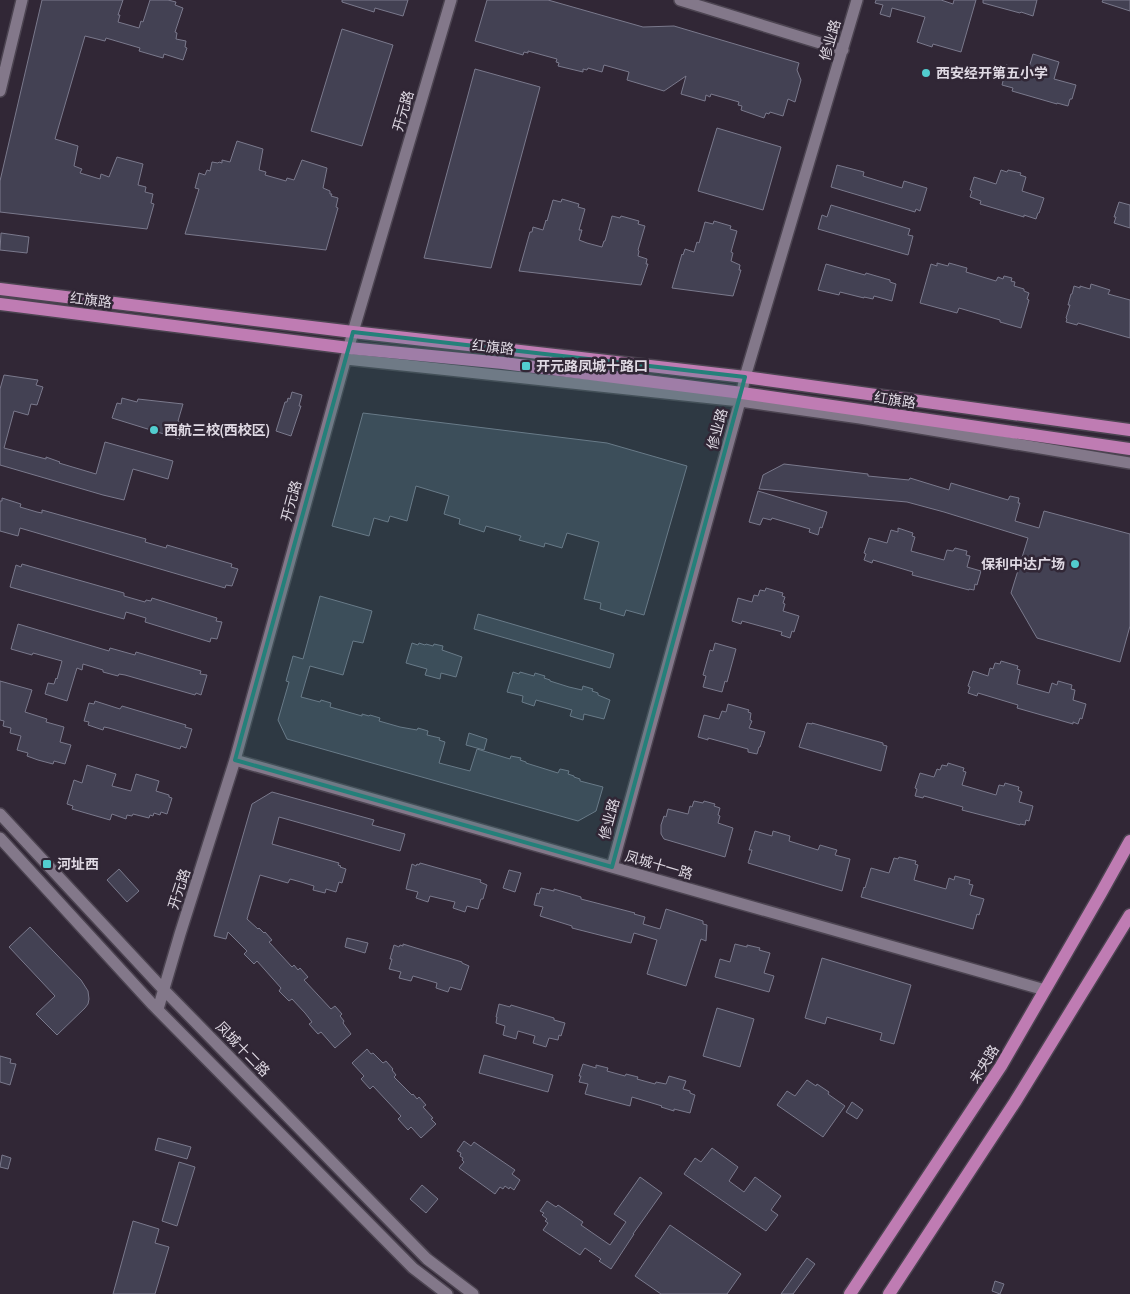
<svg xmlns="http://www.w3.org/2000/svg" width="1130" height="1294" viewBox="0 0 1130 1294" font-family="'Archivo Narrow','Noto Sans SC',sans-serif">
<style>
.building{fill:#434153;stroke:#7a798c}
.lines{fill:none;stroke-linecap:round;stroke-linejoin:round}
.minor-casing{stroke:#4c4451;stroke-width:14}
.major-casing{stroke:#4c4451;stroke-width:15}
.minor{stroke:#83788a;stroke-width:11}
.major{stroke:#bf7cb3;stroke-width:12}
.marked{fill:#24807a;fill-opacity:0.2;stroke:#24807a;stroke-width:4;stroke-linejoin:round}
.poi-dot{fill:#52cdcf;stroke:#312736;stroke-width:2}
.labels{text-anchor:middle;stroke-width:5;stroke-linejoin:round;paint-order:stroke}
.street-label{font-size:14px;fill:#dfd9e3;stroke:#312736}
.poi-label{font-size:14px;font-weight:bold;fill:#dfd9e3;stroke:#312736;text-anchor:start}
</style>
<rect width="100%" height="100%" fill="#312736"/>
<!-- building -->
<path class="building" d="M42,0h81l-5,15h2l-2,7 21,6 2,-7 2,1 7,-22h18l8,2 -1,3 8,3 -8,24 2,1 -1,6 10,2 -1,6 2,1 -4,12 -19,-6 -1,4 -24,-7 1,-3 -34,-10 -1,3 -20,-5 -30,103 23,7 -4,20 8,3 -2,4 20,6 1,-5 8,3 8,-20 26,7 -5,21 8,2 -1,5 8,2 -2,9 3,1 -7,25 -147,-17v-31z
M342,0h66l-5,16 -28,-8 -1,4 -32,-10z
M487,0h61l95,27 31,-1 125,37 -2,7 4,10 -6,22 -7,-3 -5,17 -13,-4 -1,2 -3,-1 -2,5 -23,-8 1,-4 -4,-1 1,-3 -28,-8 -1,3 -4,-2 -1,6 -24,-7 5,-18 -22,15 -37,-11 2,-8 -25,-7 -2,7 -14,-4 -1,2 -4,-1v3l-25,-6 1,-3 -3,-1 1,-3 -29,-8v2l-4,-1 -1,3 -48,-14z
M876,0h65l12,4 1,-4h22l-15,52 -28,-8 -1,3 -15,-5 8,-25 -33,-9 -2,9 -10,-3 3,-9 -8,-2z
M983,0h54l-4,16 -12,-4 -1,1 -37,-10z
M1103,0h27v11l-28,-9z
M342,29l51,16 -31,101 -51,-15z
M1033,54l26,8 -5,17 22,6 -4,14h-2l-2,7 -11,-3v1l-45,-13 1,-3 -11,-3 2,-8h-1l3,-12 22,6z
M475,69l65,18 -49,181 -67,-10z
M717,128l64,19 -18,63 -65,-19z
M237,141l26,8 -4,21 7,2 -1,3 21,6 1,-3 7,2 8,-20 25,8 -4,20 7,3v3h2l-1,2 7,2 -2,9 2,1 -12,42 -141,-16 14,-45 -4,-1 4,-15 6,2 2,-5 3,1 2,-9 6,1 1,-1 3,1v-3l8,2z
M837,165l27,7 -1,4 39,12 2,-7 23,7 -7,23 -4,-2 -1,3 -84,-25z
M1001,170l6,2 1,-2 13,3 -1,2 6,2 -4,14 22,7 -5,15h-1l-2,6 -12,-4v2l-44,-13 1,-3 -11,-4 2,-6 -2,-1 4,-13 22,7z
M562,199l17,5 -1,3 7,2 -6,21h3l-3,10 8,3 15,4 2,-6h1l7,-25 8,2 1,-2 18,5 -1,3 7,2 -7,24 1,1 -1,5 9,3 -1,5h2l-7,21 -122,-14 11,-39h2l1,-5 10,3 3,-10 1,1 6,-21 8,2z
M1119,202l11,3v23l-16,-5 2,-6h-2z
M831,205l79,24 -2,6 5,1 -5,19 -90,-26 4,-14 5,2z
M714,221l17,5 -1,3 7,2 -6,21 2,1 -2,8 9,4 -1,5h2l-8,26 -61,-8 10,-34 1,1 2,-6 9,3 3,-10 2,1 6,-21 8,2z
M1,233l28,4 -2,16 -27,-3z
M937,263l11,3 1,-3 18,5 -1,4 30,9 2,-4 5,2 1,-3 8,2 -1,3 4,1 -1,4 10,3v2l5,2 -2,6 2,1 -8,28 -21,-6v-2l-41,-12 -2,5 -37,-10 11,-39 6,2z
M826,264l39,11 1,-2 24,7v2l6,2 -4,17 -18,-5 -1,3 -9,-2v1l-24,-6 -1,3 -21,-5z
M1091,284l19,6 -2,4 22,6v38l-52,-15 -1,2 -11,-3 1,-3 -1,-1 4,-13h-2l3,-11h1l2,-8 6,2v-2l10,3z
M4,375l34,5 -2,5 7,2 -6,18 -6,-1 -3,11 -14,-4 -10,37 42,11v-2l14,5 -1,1 37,11 9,-32 68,19 -5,18 -35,-10 -9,31 -21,-5 -103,-30v-76z
M292,392l10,3 -3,11h2l-10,30 -15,-5 9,-29h2l1,-4 2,1z
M122,398l15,4 1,-3 45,5 -5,17 6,2 -4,16 -68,-21 5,-15 4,1z
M363,413l244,30 80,23 -43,149 -18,-5 -2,6 -24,-7 1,-6 -17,-4 15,-57 -32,-9 -5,15 -17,-5 -1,4 -25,-7 2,-4 -35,-10 -2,6 -25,-8 1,-5 -16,-5 5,-18 -33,-10 -9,35 -17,-5 -2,6 -14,-4 -5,18 -37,-10z
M784,464l84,10v2l41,4 1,-2 39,12 2,-7 57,17 2,-4 9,2 -1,5h2l-5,18 24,7 5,-17 86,23v92l-10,36 -83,-24 -26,-45 17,-55 -84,-26 -37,-10 -148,-13 4,-14z
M758,491l69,21 -5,16 -2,-1 -2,8 -9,-3 1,-3 -38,-11 -1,2 -8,-2 -3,7 -11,-3z
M2,498l19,6 -1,3 17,5 5,1v-3l104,29 -1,3 21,6 1,-3 65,19 -1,3 7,2 -6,17 -6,-1 -1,3 -205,-60 -2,8 -18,-5v-30h2z
M898,528l15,5 -1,3 3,1 -4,14 33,9 3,-10 6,1 2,-3 12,3 -1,4 4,1 -3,11 14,4 -4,14 -2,-1 -1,6 -5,-1v1l-57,-15 1,-3 -40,-12 -1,3 -8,-3 2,-6 -2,-1 5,-15 18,5 4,-13 7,2z
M22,564l102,29v3l21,6 1,-2 5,1 1,-3 65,20 -1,3 6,1 -5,17 -6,-1 -1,4 -65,-20 1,-4 -20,-6 -2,7 -114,-32 6,-22 5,2z
M766,588l17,5 -1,3 3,1 -2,6 2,1 -2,7 16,5 -5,16 -2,-1 -2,7 -9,-3 1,-3 -40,-11 -1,3 -9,-3 6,-23 14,4 2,-7 4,1 2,-6 5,1z
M320,596l52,15 -9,32 -10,-2 -10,34 -33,-9 -9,31 19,5 1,-2 10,3 -1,4 32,9v-2l7,2 1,-1 10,3 -1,3 21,6 17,3 1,-2 10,3 -1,4 13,3 -1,2 6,2 -6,21 31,8 7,-22 33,10 1,-3 10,2 -1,2 6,2v1l32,10 2,-4 9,2 -1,3 6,2v1l6,2v2l23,6 -7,24 -18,10 -291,-82 -9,-19 11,-38 -3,-1 7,-25 10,3z
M478,614l136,40 -4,14 -136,-39z
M18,624l91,27 1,-3 25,7 1,-3 65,19 -1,3 7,1 -6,20 -5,-2 -1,2 -70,-20 -6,-1 -1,2 -15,-4v-2l-20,-6 -1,6 -5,-2 -10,33 -22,-7 3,-11 6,1 2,-6 1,1 5,-18 -29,-8 -1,2 -21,-6z
M412,643l6,2 1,-2 6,2 1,-1 7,2 1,-2 9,2 -1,4 20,7 -6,20 -15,-4 -1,6 -15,-4 2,-6 -21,-6z
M715,643l21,6 -9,33 -2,-1 -3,11 -19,-5 3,-11 -3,-1 7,-25 3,1z
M1001,661l17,5 -1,3 3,1 -3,14 32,9 3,-10 5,2 1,-4 14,4 -1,4 4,1 -2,10 13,4 -4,15 -2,-1 -2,6 -5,-2v2l-56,-16 1,-3 -40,-12 -1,3 -9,-3 2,-6 -2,-1 5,-15 15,5 2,-8 3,1 2,-6 5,1z
M513,672l6,2 1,-2 14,4 1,-3 10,3 -1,2 6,2v1l19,6 13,3 1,-4 10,3 -1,2 6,2v2l12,5 -6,19 -20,-5 -1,6 -13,-4 2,-6 -36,-10 -2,6 -12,-4 1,-6 -16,-4z
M0,681l32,9 -7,22 22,7 -1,3 18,5 -4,15 11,3 -6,19 -11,-3 -1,3 -15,-4 -11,-4 1,-3 -11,-3 4,-14 -11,-3 1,-5 -8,-2 1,-5 -4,-1z
M95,701l25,8 2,-3 64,19 -1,2 7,2 -6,19 -5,-2 -1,3 -71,-21 -5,-1 -1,3 -15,-5 1,-3 -5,-1 5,-18 5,1z
M728,704l21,6 -1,2 3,1 -1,7 2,1 -3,7 16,4 -5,15h-1l-2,7 -9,-2v-3l-40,-11v2l-10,-3 6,-22 15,4 3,-8 4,1z
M807,723l5,1v-1l71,20v2l4,1 -6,25 -82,-24z
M469,733l18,6 -3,11 -18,-5z
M948,763l16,5 -1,3 3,1 -4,13 34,10 3,-10 5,1 1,-3 14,4 -1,3 4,2 -3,10 14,4 -4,15 -3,-1 -1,5 -5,-1v1l-58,-15 1,-3 -39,-11 -1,2 -8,-2 2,-7 -2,-1 5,-15 14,4 3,-8 3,1 2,-5 5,1z
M87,765l29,9 -4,12 19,5 5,-17 23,7 -3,10 13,4v2l3,1 -5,16 -6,-2 -1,3 -6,-2 -1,3 -3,-1 -1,3 -16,-4 -1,2 -5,-1 -1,4 -14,-5 -2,6 -38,-11 1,-3 -6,-2 7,-24 8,3z
M272,792l102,28 -2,5 33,9 -5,17 -121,-34 -7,27 67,19 -1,2 3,1 -1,1 6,2 -4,14 -3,-1 -3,10 -10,-3 -1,4 -12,-3 1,-4 -13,-4 -11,-3 -2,4 -28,-8 -13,44 11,10 1,-1 5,5 1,-1 7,8 -3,2 23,25 2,-2 4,5 2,-2 8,9 -4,3 27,29 4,-3 7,8 -2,2 4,5 -1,2 8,11 -16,14 -14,-16 -3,2 -9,-10 3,-2 -7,-9 -13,-14 -3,2 -10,-10 2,-3 -24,-27 -3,3 -10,-10 3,-3 -19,-19 -2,7 -12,-3 38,-132z
M694,801l9,2 1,-2 11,3 -1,2 6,2 -2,7 2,1 -2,7 15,5 -8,29 -61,-18 -3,-5v-9l3,-9 2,1 2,-8 20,5 2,-8 2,1z
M755,831l17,5 1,-5 17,5 -1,5 29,9 2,-5 17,5 -2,5 15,4 -8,32 -94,-28 4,-13h-3z
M899,857l17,4 -1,3 3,1 -4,15 32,9 3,-11 5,2 1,-4 15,4 -1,4 4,1 -3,10 14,4 -5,16 -2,-1 -4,15 -112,-32 3,-10 1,1 6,-20 18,5 5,-15 4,1z
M420,863l61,17 -1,2 7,3 -4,14h-2l-3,10 -11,-3 -2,6 -12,-4 2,-6 -25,-6 -2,6 -12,-4 2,-6 -12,-3 6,-25 4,2 1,-2 2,1z
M119,869l20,22 -12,11 -20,-22z
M509,870l12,3 -6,19 -12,-4z
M541,888l13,3v-2l27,8v2l54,14 -1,1 11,3 -2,7 17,5 6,-20 37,12v3l4,1 -1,16 -5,-2 -15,47 -39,-12 10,-34 -23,-7 -3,10 -59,-15v-2l-32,-10 3,-9 -9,-2 3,-12 2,1z
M30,927l51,53 7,11 1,8 -1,5 -3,4 -28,27 -21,-21 19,-18 -46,-49z
M347,938l21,5 -3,10 -20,-6z
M403,944l59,18v1l7,3 -8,24 -11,-3 -2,5 -12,-4 1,-5 -24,-7 -2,5 -12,-3 2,-6 -12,-3 3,-10h-2l4,-14 5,2 1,-2 3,1z
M735,944l12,3v-2l13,3 -1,2 11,3 -6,20 10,3 -5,16 -54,-15 5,-18 10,3z
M822,958l89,27 -17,59 -14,-4 2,-7 -52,-15 -3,-1 -2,7 -20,-6z
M499,1004l11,3 1,-2 43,13v2l11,3 -4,13 -2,-1 -1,5 -9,-2 -3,9 -13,-4 2,-7 -17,-5 -2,8 -13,-4 2,-9 -9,-3 1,-6h-1z
M717,1008l37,11 -14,48 -37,-11z
M367,1049l4,5 2,-1 10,10 3,-2 7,8 -1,1 4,5 -2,2 18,18 1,-1 4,5 2,-2 7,8 -3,2 10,11 -2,1 5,5 -15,14 -10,-11 -3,3 -10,-11 3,-3 -28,-30 -3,3 -9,-10 3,-3 -12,-13z
M484,1055l69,20 -5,17 -69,-19z
M0,1056l11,3 -1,4 6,1 -6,21 -10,-3z
M583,1064l13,4v-3l12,3 -1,3 18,5 1,-2 12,3 -1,2 18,5 1,-2 10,2 3,-8 17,5 -3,8 7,2v2l5,2 -5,18 -16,-4v2l-13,-4 1,-1 -30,-9 -2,9 -45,-12 3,-10 -9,-2 2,-6h-2z
M807,1080l9,6 1,-2 12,8 -1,2 17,12 -22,31 -46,-32 10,-14 8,5z
M852,1102l11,8 -6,9 -11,-7z
M158,1138l33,9 -4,12 -32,-9z
M464,1141l7,5 3,-4 41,28 -3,4 8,6 -6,10 -4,-3 -1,2 -4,-3 -2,3 -3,-2 -5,7 -36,-26 5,-6 -2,-2 1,-2 -3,-2 1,-3 -4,-2z
M712,1148l26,19 -9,14 15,11 11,-15 26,19 -10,14 7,5 -12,16 -82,-57 11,-16 6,4z
M2,1155l9,3 -3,11 -8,-2z
M179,1162l16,5 -18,59 -15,-5z
M640,1177l22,16 -29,41h1l-23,35 -12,-8 2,-2 -16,-11 -5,7 -37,-25 5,-7 -3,-2 2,-2 -5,-4 2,-2 -4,-2 7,-10 9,6 2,-2 25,17 -2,3 29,20 16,-23 -12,-8z
M422,1185l16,14 -12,14 -16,-14z
M133,1221l26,8 -4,14 14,4 -14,47h-42z
M670,1225l71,49 -14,20h-66l-26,-18z
M807,1258l8,6 -22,30h-12z
M995,1281l9,3 -4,10 -8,-3z"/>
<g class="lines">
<defs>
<path id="minor" d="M680,0l163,50
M0,91l22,-91
M346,359l394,42 120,17 270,45
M235,760l810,230
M0,814l163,175 264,270 46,35
M0,838l153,167 260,263 34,26
M612,867l128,-466 5,-24 112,-377
M158,1009l22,-75 55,-174 118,-428 98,-332"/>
<path id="major" d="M0,289l353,43 151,17 241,28 385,53
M0,304l349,44 154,15 239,30 388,56
M850,1294l151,-228 100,-173 29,-52
M889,1294l126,-192 115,-187"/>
</defs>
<!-- minor casing -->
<use href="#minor" class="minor-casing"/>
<!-- major casing -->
<use href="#major" class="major-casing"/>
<!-- minor -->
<use href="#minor" class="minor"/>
<!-- major -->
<use href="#major" class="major"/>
</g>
<!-- marked area -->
<path class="marked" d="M353,332l392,45 -133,490 -377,-107z"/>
<!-- markers -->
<g class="poi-dot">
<circle cx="926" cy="73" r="5"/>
<rect x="521" y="361" width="10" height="10" rx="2.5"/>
<circle cx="154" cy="430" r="5"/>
<circle cx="1075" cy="564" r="5"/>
<rect x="42" y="859" width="10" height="10" rx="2.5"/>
</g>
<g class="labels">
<!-- street labels -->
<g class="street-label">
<text transform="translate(830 40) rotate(-74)" y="5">修业路</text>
<text transform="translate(403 111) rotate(-74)" y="5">开元路</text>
<text transform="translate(91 300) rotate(7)" y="5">红旗路</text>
<text transform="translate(493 347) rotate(6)" y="5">红旗路</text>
<text transform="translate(895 400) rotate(8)" y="5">红旗路</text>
<text transform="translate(717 429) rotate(-75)" y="5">修业路</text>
<text transform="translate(291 501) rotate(-75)" y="5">开元路</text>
<text transform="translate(609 819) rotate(-75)" y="5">修业路</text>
<text transform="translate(659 865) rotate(16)" y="5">凤城十一路</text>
<text transform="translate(179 889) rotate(-72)" y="5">开元路</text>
<text transform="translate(243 1049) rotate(46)" y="5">凤城十二路</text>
<text transform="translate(984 1064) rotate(-58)" y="5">未央路</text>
</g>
<!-- poi labels -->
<g class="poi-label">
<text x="936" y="78">西安经开第五小学</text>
<text x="536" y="371">开元路凤城十路口</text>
<text x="164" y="435">西航三校(西校区)</text>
<text x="1065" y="569" text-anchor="end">保利中达广场</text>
<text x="57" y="869">河址西</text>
</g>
</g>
</svg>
